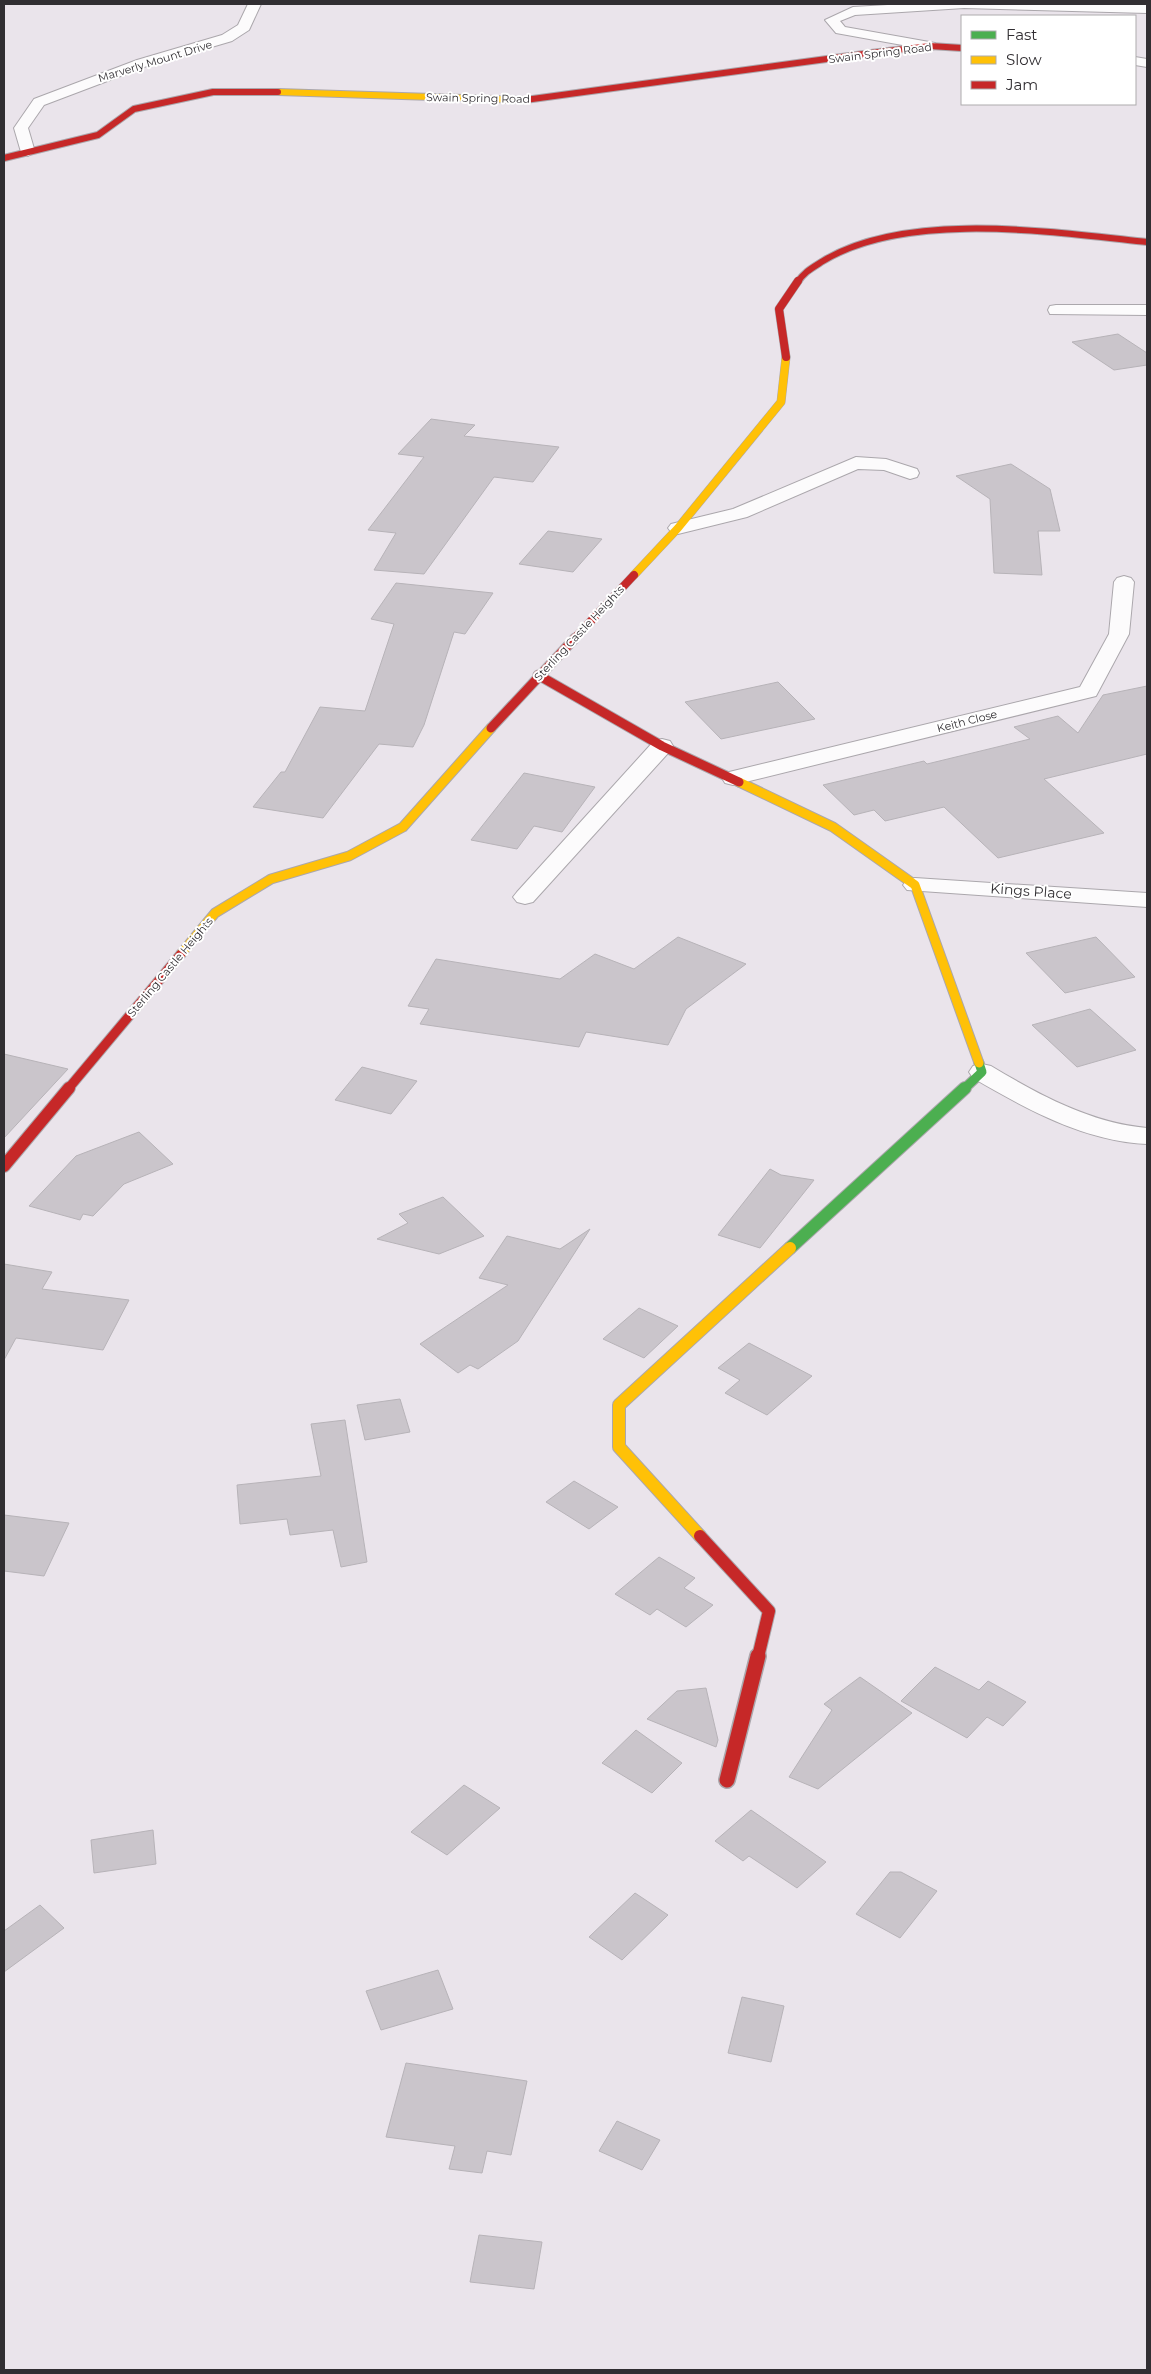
<svg xmlns="http://www.w3.org/2000/svg" width="1151" height="2374" viewBox="0 0 1151 2374" font-family="Montserrat,sans-serif">
<style>
.building{fill:#cac5cb;stroke:#b7b3b8}
.lines{fill:none;stroke-linecap:round;stroke-linejoin:round}
.street-casing{stroke:#aba7ac;stroke-width:2}
.fast-far1-casing{stroke:#aba7ac;stroke-width:11}
.fast-casing{stroke:#aba7ac;stroke-width:14}
.slow-far3-casing{stroke:#aba7ac;stroke-width:8}
.slow-far2-casing{stroke:#aba7ac;stroke-width:9}
.slow-far1-casing{stroke:#aba7ac;stroke-width:11}
.slow-casing{stroke:#aba7ac;stroke-width:14}
.jam-far4-casing{stroke:#aba7ac;stroke-width:8}
.jam-far3-casing{stroke:#aba7ac;stroke-width:9}
.jam-far2-casing{stroke:#aba7ac;stroke-width:11}
.jam-far1-casing{stroke:#aba7ac;stroke-width:14}
.jam-casing{stroke:#aba7ac;stroke-width:18}
.street{fill:#fcfbfc;fill-rule:evenodd}
.fast-far1{stroke:#4caf50;stroke-width:9}
.fast{stroke:#4caf50;stroke-width:12}
.slow-far3{stroke:#ffc107;stroke-width:6}
.slow-far2{stroke:#ffc107;stroke-width:8}
.slow-far1{stroke:#ffc107;stroke-width:9}
.slow{stroke:#ffc107;stroke-width:12}
.jam-far4{stroke:#c62828;stroke-width:6}
.jam-far3{stroke:#c62828;stroke-width:8}
.jam-far2{stroke:#c62828;stroke-width:9}
.jam-far1{stroke:#c62828;stroke-width:12}
.jam{stroke:#c62828;stroke-width:15}
.labels{text-anchor:middle;stroke-width:4;stroke-linejoin:round;paint-order:stroke}
.far-street-label{font-size:11px;fill:#312e32;stroke:#fff}
.street-label{font-size:14px;fill:#312e32;stroke:#fff}
</style>
<rect width="100%" height="100%" fill="#eae4eb"/>
<!-- building -->
<path class="building" d="M1118,334l29,19v12l-33,5 -42,-28z
M431,419l44,6 -11,11 95,11 -26,35 -39,-5 -70,97 -50,-4 22,-37 -28,-3 56,-73 -26,-3z
M1011,464l39,25 10,42h-22l4,44 -48,-2 -4,-74 -34,-23z
M548,531l54,8 -29,33 -54,-8z
M396,583l97,10 -28,41 -11,-2 -30,93 -11,22 -34,-3 -56,74 -70,-11 28,-35h4l35,-65 45,4 29,-87 -23,-5z
M778,682l37,37 -94,20 -36,-37z
M1147,686v68l-103,25 60,54 -106,25 -54,-51 -59,14 -11,-11 -20,5 -31,-30 101,-24 3,3 103,-25 -16,-12 44,-11 20,17 25,-38z
M524,773l71,14 -33,45 -28,-6 -17,23 -46,-9z
M678,937l68,27 -60,45 -18,36 -82,-13 -7,15 -159,-23 9,-15 -21,-3 28,-47 124,20 35,-25 39,15z
M1096,937l39,40 -70,16 -39,-40z
M1090,1009l46,41 -59,17 -45,-42z
M4,1054l64,15 -64,69z
M362,1067l55,14 -26,33 -56,-14z
M139,1132l34,32 -49,20 -31,32 -10,-2 -3,6 -51,-14 47,-50z
M770,1169l11,6 33,5 -54,68 -42,-13z
M443,1197l41,39 -45,18 -62,-15 31,-16 -9,-9z
M590,1229l-72,112 -40,28 -8,-4 -12,8 -38,-29 88,-59 -29,-7 28,-42 53,13z
M4,1264l48,8 -10,17 87,11 -26,50 -87,-12 -12,22z
M639,1308l39,18 -34,32 -41,-19z
M749,1343l63,33 -45,39 -42,-22 15,-13 -22,-12z
M400,1399l10,33 -45,8 -8,-35z
M345,1420l22,142 -26,5 -8,-37 -43,5 -3,-16 -47,5 -3,-39 84,-9 -10,-52z
M574,1481l44,26 -29,22 -43,-27z
M4,1515l65,8 -25,53 -40,-5z
M659,1557l36,21 -11,10 29,17 -27,22 -29,-18 -7,6 -35,-21z
M935,1667l44,23 9,-9 38,21 -23,24 -16,-9 -20,21 -66,-37z
M860,1677l52,36 -94,76 -29,-12 43,-67 -8,-6z
M706,1688l12,52 -2,7 -69,-28 30,-28z
M636,1730l46,33 -30,30 -50,-30z
M464,1785l36,23 -53,47 -36,-23z
M751,1810l75,52 -29,26 -48,-32 -6,5 -28,-20z
M153,1830l3,34 -62,9 -3,-33z
M890,1872h11l36,19 -37,47 -44,-24z
M635,1893l33,22 -46,45 -33,-23z
M40,1905l24,23 -60,44v-41z
M438,1970l15,39 -72,21 -15,-39z
M742,1997l42,9 -13,56 -43,-9z
M406,2063l121,18 -16,74 -24,-4 -5,22 -33,-4 6,-23 -69,-9z
M617,2121l43,19 -18,30 -43,-19z
M479,2235l63,7 -8,47 -64,-7z"/>
<g class="lines">
<defs>
<path id="street" d="M248,4h13l-12,26 -17,11 -85,25 -103,39 -16,23 7,24 -7,4 -7,-4 -7,-24 20,-29 103,-39 85,-25 16,-10z
M905,4l242,1v8l-183,-5 -109,7 -15,6 5,6 90,16 2,3 -2,3 -5,1 -94,-17 -11,-13 28,-13z
M1135,57l12,2v8l-12,-2z
M1056,305h91v10l-97,-1 -2,-4 2,-4z
M856,457l30,2 31,10 2,4 -2,4 -7,2 -26,-9 -26,-1 -111,48 -69,17 -7,-2 -3,-4 3,-4 62,-15z
M1124,576l7,2 3,4 -5,52 -33,62 -363,89 -8,-2 -3,-5 3,-5 355,-86 29,-53 5,-52 3,-4z
M662,739l8,2 3,5 -3,5 -137,151 -8,2 -8,-2 -4,-5 4,-5 137,-151z
M915,878l232,15v14l-240,-17 -4,-5 4,-5z
M982,1064l9,2c48,29 100,57 156,62v16c-63,-3 -121,-35 -174,-66l-4,-6 4,-6z"/>
<path id="fast-far1" d="M964,1089l18,-17 -3,-9"/>
<path id="fast" d="M790,1248l175,-160"/>
<path id="slow-far3" d="M278,92l247,8"/>
<path id="slow-far2" d="M634,575l44,-47 103,-126 5,-45"/>
<path id="slow-far1" d="M739,782l94,45 82,58 64,178
M181,954l34,-41 56,-34 78,-23 54,-29 88,-99"/>
<path id="slow" d="M700,1536l-81,-89v-42l171,-157"/>
<path id="jam-far4" d="M525,100l346,-47 59,-7 32,2
M4,158l94,-23 36,-26 79,-17h65
M797,283c7,-11 15,-15 26,-22 83,-51 230,-29 324,-19"/>
<path id="jam-far3" d="M786,357l-7,-48 19,-28
M574,639l60,-64"/>
<path id="jam-far2" d="M538,675l124,71 77,36
M491,728l84,-90
M68,1089l113,-135"/>
<path id="jam-far1" d="M4,1166l65,-78
M700,1536l69,75 -11,46"/>
<path id="jam" d="M727,1780l31,-124"/>
</defs>
<!-- street casing -->
<use href="#street" class="street-casing"/>
<!-- fast-far1 casing -->
<use href="#fast-far1" class="fast-far1-casing"/>
<!-- fast casing -->
<use href="#fast" class="fast-casing"/>
<!-- slow-far3 casing -->
<use href="#slow-far3" class="slow-far3-casing"/>
<!-- slow-far2 casing -->
<use href="#slow-far2" class="slow-far2-casing"/>
<!-- slow-far1 casing -->
<use href="#slow-far1" class="slow-far1-casing"/>
<!-- slow casing -->
<use href="#slow" class="slow-casing"/>
<!-- jam-far4 casing -->
<use href="#jam-far4" class="jam-far4-casing"/>
<!-- jam-far3 casing -->
<use href="#jam-far3" class="jam-far3-casing"/>
<!-- jam-far2 casing -->
<use href="#jam-far2" class="jam-far2-casing"/>
<!-- jam-far1 casing -->
<use href="#jam-far1" class="jam-far1-casing"/>
<!-- jam casing -->
<use href="#jam" class="jam-casing"/>
<!-- street -->
<use href="#street" class="street"/>
<!-- fast-far1 -->
<use href="#fast-far1" class="fast-far1"/>
<!-- fast -->
<use href="#fast" class="fast"/>
<!-- slow-far3 -->
<use href="#slow-far3" class="slow-far3"/>
<!-- slow-far2 -->
<use href="#slow-far2" class="slow-far2"/>
<!-- slow-far1 -->
<use href="#slow-far1" class="slow-far1"/>
<!-- slow -->
<use href="#slow" class="slow"/>
<!-- jam-far4 -->
<use href="#jam-far4" class="jam-far4"/>
<!-- jam-far3 -->
<use href="#jam-far3" class="jam-far3"/>
<!-- jam-far2 -->
<use href="#jam-far2" class="jam-far2"/>
<!-- jam-far1 -->
<use href="#jam-far1" class="jam-far1"/>
<!-- jam -->
<use href="#jam" class="jam"/>
</g>
<g class="labels">
<!-- far-street labels -->
<g class="far-street-label">
<text transform="translate(880 53) rotate(-7)" y="4">Swain Spring Road</text>
<text transform="translate(155 61) rotate(-17)" y="4">Marverly Mount Drive</text>
<text transform="translate(478 98) rotate(1)" y="4">Swain Spring Road</text>
<text transform="translate(579 633) rotate(-47)" y="4">Sterling Castle Heights</text>
<text transform="translate(967 721) rotate(-14)" y="4">Keith Close</text>
<text transform="translate(170 967) rotate(-50)" y="4">Sterling Castle Heights</text>
</g>
<!-- street labels -->
<g class="street-label">
<text transform="translate(1031 891) rotate(4)" y="5">Kings Place</text>
</g>
</g>
<!-- border -->
<rect width="1151" height="2374" fill="none" stroke="#312e32" stroke-width="10"/>
<!-- legend -->
<rect x="961" y="15" width="175" height="90" fill="#ffffff" stroke="#adabad"/>
<rect x="971" y="31" width="25" height="8" fill="#4caf50" stroke="#adabad"/>
<text x="1006" y="40" font-size="15" fill="#312e32">Fast</text>
<rect x="971" y="56" width="25" height="8" fill="#ffc107" stroke="#adabad"/>
<text x="1006" y="65" font-size="15" fill="#312e32">Slow</text>
<rect x="971" y="81" width="25" height="8" fill="#c62828" stroke="#adabad"/>
<text x="1006" y="90" font-size="15" fill="#312e32">Jam</text>
</svg>
